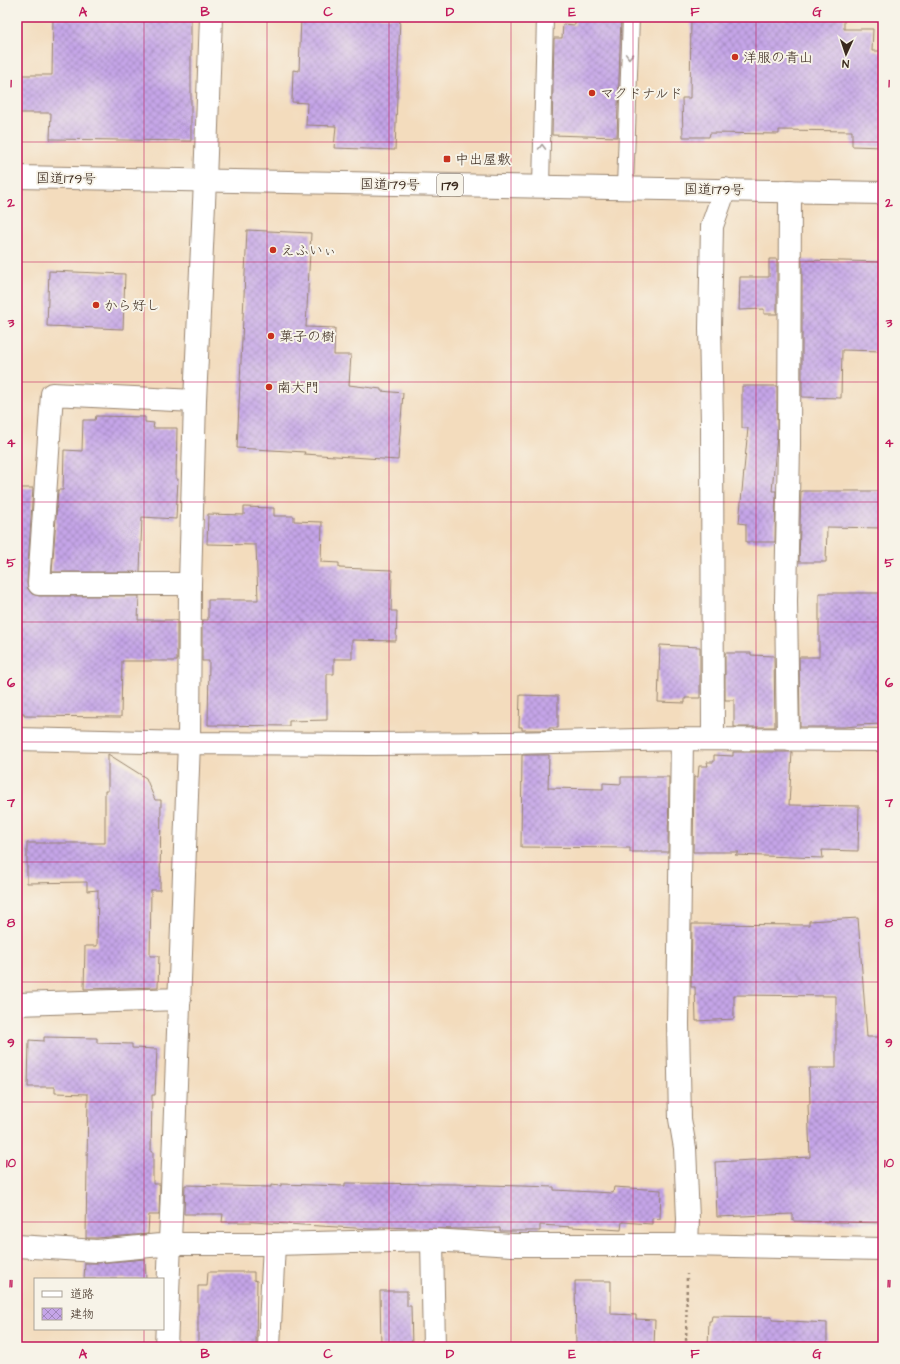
<svg xmlns="http://www.w3.org/2000/svg" width="900" height="1364" viewBox="0 0 900 1364" font-family="'Architects Daughter','Klee One',sans-serif">
<style>
.building{fill:url(#building-cross-hatch)}
.lines{fill:none;stroke-linecap:round;stroke-linejoin:round}
.service-casing{stroke:#97836e;stroke-width:18}
.minor-casing{stroke:#97836e;stroke-width:24}
.trunk-casing{stroke:#97836e;stroke-width:24}
.path{stroke:#97836e;stroke-width:2.5;stroke-dasharray:3 3;stroke-linecap:butt}
.service{stroke:#fff;stroke-width:16}
.minor{stroke:#fff;stroke-width:22}
.trunk{stroke:#fff;stroke-width:22}
.oneway{stroke:#a79f9a}
.grid{fill:none;stroke:#c2185b;stroke-width:1;stroke-opacity:0.55}
.poi-dot{fill:#c8321e;stroke:#f7f3e8;stroke-width:1.5}
.labels{text-anchor:middle;stroke-width:4;stroke-linejoin:round;paint-order:stroke}
.shield{fill:#f7f3e8;stroke:#73665b;stroke-width:1}
.shield-label{font-size:13px;font-weight:bold;fill:#3b2a1e}
.poi-label{font-size:14px;fill:#3b2a1e;stroke:#f7f3e8;text-anchor:start}
.street-label{font-size:14px;fill:#3b2a1e;stroke:#f7f3e8}
.neatline{fill:none;stroke:#c2185b;stroke-width:1.5}
.grid-label{font-size:13px;text-anchor:middle;font-weight:bold;fill:#c2185b}
</style>
<defs>
<pattern id="building-cross-hatch" width="8" height="8" patternUnits="userSpaceOnUse"><rect width="8" height="8" fill="#c5a5e8"/><path d="M0 0l8 8M0 8l8-8" fill="none" stroke="#a187bb"/></pattern>
</defs>
<rect width="100%" height="100%" fill="#f7f3e8"/>
<filter id="ink" filterUnits="userSpaceOnUse"><feTurbulence type="fractalNoise" baseFrequency=".025" numOctaves="2"/><feDisplacementMap in="SourceGraphic" scale="8" xChannelSelector="R" yChannelSelector="G"/><feConvolveMatrix kernelMatrix="1 2 1 2 8 2 1 2 1" color-interpolation-filters="sRGB"/></filter>
<filter id="wash" filterUnits="userSpaceOnUse"><feTurbulence type="fractalNoise" baseFrequency=".012" numOctaves="4" result="noise"/><feDisplacementMap in="SourceGraphic" scale="16" xChannelSelector="R" yChannelSelector="G"/><feGaussianBlur stdDeviation="0.9" result="paint"/><feColorMatrix in="noise" values="0 0 0 0 0 0 0 0 0 0 0 0 0 0 0 0 0 1.4 0 .05"/><feComposite in="paint" operator="in"/></filter>
<g filter="url(#wash)">
<rect width="100%" height="100%" fill="#f3dcbd"/>
<g id="blocks">
<!-- building -->
<path class="building" d="M301,17h99l-5,133 -61,-2 2,-22 -30,-1 1,-22 -15,-1 1,-32 6,1z
M575,17h46l-4,120 -65,-2 2,-97h8l1,-14 12,1z
M691,17h153v12h29l-1,22h11v96l-31,-1v-15l-73,-1v4l-69,-1 -1,4h-26l-1,-39h8z
M53,18l138,1v122l-141,-2 1,-26h-34v-38h35z
M247,230l64,3 -5,94 29,1 -1,27h17l-2,30 32,4v2l22,2 -5,67 -94,-6 1,-2 -68,-4z
M769,259h8v55h-13v-5l-25,1 1,-33h29z
M802,260l81,2v89l-41,-1 -1,48 -39,-1z
M49,271l76,3 -2,55 -76,-3z
M742,386h35v50l-5,55h4l-1,51h-29v-18l-7,-1 9,-95h-6z
M96,416l49,1v5l9,1 -1,5h24l-1,51h2l-2,40 -34,-2 -2,55h-88l6,-82h5l1,-40 18,1 1,-31h12z
M17,488h16l-6,95 1,6 4,5 7,2h100l-1,24h39v41h-55l-1,56 -97,-1v-3h-7z
M801,491h82v37l-56,-1 -1,35h-27z
M244,507l30,1v8h20v5l28,1 -1,40 18,1v5l53,2 -1,41h6l-1,30 -44,-1v19h-18v15h-7v46l-38,1v5l-81,-1 1,-64h-7v-41h6v-20h50l-2,-55 -49,-1 1,-30 36,1z
M819,593h64v131l-26,1v1l-13,1h-44l-1,-70h20z
M660,645l40,2v51h-15v5l-27,-1z
M725,653h26v2l23,1 1,71h-41v-27h-9z
M520,695l38,1v32h-9v2h-27v-3h-3z
M733,752h59l-3,53 70,1 -1,45 -36,-1 1,8 -88,-3 4,-3h-46l1,-75h4l1,-11h9l-1,-4h7v-7l19,1z
M108,754l38,24 9,22h6l-1,90h-9l-1,66h9l-1,31 -74,2 1,-43h12l1,-56 -11,1v-9l-60,1v-40h78v-52h3z
M522,755h27l-1,33 55,1v-6l18,1v-7h48l-1,75h-38v-4l-109,-1z
M858,918l9,119h16v186l-90,-2v-7l-76,3 -2,-55 95,-5 -2,-53h2l-1,-36h27v-72l-102,-1v24l-38,2 -1,-34h-4l1,-63 117,1v-4z
M44,1037l53,1v5l35,1v4l25,1 -2,46h-3l-1,57h2v32h7l-1,31h-10l-1,19 -51,4h-11l2,-144 -33,-1v-6h-27l1,-47 15,1z
M345,1183l110,1 99,3v3l59,3 1,-6 47,3 -1,29 -8,-1v6l-30,-2 -1,8 -81,-5v6h-40v-3l-43,1 -77,-2v2h-9l-118,-7h-31l1,-8h-39l1,-29 86,2v-2l10,1v-2l64,2z
M145,1259l1,20h-62l1,-16h13z
M208,1272h46v8l3,1 -1,66h-58v-61h9z
M575,1281h36v33l25,1v4l19,1 -1,27h-78z
M380,1291h27v15h4l1,41h-31z
M712,1316l60,1v3l55,3v24h-119l1,-26h2z"/>
</g>
</g>
<g filter="url(#ink)">
<use href="#blocks" fill-opacity="0" stroke="#97836e" stroke-width="1"/>
<g class="lines">
<defs>
<path id="service" d="M541,186l4,-169
M625,187l6,-170"/>
<path id="minor" d="M190,584h-151l13,-190 143,7
M17,739l172,4 183,1 137,-1 173,-4 201,1
M682,739l-4,285 2,95 5,29 3,71 -1,26
M713,739l-1,-315 -2,-96 2,-102 13,-37
M788,740l-2,-139 3,-156 1,-254
M17,1004l163,-5
M432,1240l2,107
M17,1246l80,5 74,-7h103l158,-4 81,5h174l196,4
M166,1347l23,-604 1,-159 5,-183 10,-220 6,-164
M269,1347l5,-103"/>
<path id="trunk" d="M17,177l866,16"/>
</defs>
<!-- service casing -->
<use href="#service" class="service-casing"/>
<!-- minor casing -->
<use href="#minor" class="minor-casing"/>
<!-- trunk casing -->
<use href="#trunk" class="trunk-casing"/>
<!-- path -->
<path class="path" d="M686,1347l1,-73"/>
<!-- service -->
<use href="#service" class="service"/>
<!-- minor -->
<use href="#minor" class="minor"/>
<!-- trunk -->
<use href="#trunk" class="trunk"/>
</g>
<!-- one-way arrows -->
<defs><path id="oneway-chevron" d="M-2-3.5L2.5 0L-2 3.5" fill="none" stroke-width="1.6" stroke-linecap="round" stroke-linejoin="round"/></defs>
<g class="oneway">
<use href="#oneway-chevron" transform="translate(629 56) rotate(92)"/>
<use href="#oneway-chevron" transform="translate(542 147) rotate(-89)"/>
</g>
</g>
<!-- grid -->
<path class="grid" d="M144,17v1262M267,17v1330M389,17v1330M511,17v1330M633,17v1330M756,17v1330M17,142h866M17,262h866M17,382h866M17,502h866M17,622h866M17,742h866M17,862h866M17,982h866M17,1102h866M17,1222h866M144,1329v18"/>
<!-- markers -->
<g class="poi-dot">
<circle cx="735" cy="57" r="4"/>
<circle cx="592" cy="93" r="4"/>
<rect x="443" y="155" width="8" height="8" rx="2"/>
<circle cx="273" cy="250" r="4"/>
<circle cx="96" cy="305" r="4"/>
<circle cx="271" cy="336" r="4"/>
<circle cx="269" cy="387" r="4"/>
</g>
<g class="labels">
<!-- shield labels -->
<rect class="shield" x="437" y="174" width="26" height="22" rx="3"/>
<g class="shield-label">
<text x="450" y="190">179</text>
</g>
<!-- poi labels -->
<g class="poi-label">
<text x="743" y="62">洋服の青山</text>
<text x="600" y="98">マクドナルド</text>
<text x="455" y="164">中出屋敷</text>
<text x="281" y="255">えふいぃ</text>
<text x="104" y="310">から好し</text>
<text x="279" y="341">菓子の樹</text>
<text x="277" y="392">南大門</text>
</g>
<!-- street labels -->
<g class="street-label">
<text transform="translate(66 178) rotate(1)" y="5">国道179号</text>
<text transform="translate(390 184) rotate(1)" y="5">国道179号</text>
<text transform="translate(714 189) rotate(1)" y="5">国道179号</text>
</g>
</g>
<!-- margin -->
<rect width="900" height="1364" fill="none" stroke="#f7f3e8" stroke-width="44"/>
<!-- legend -->
<rect x="34" y="1278" width="130" height="52" fill="#f7f3e8" stroke="#aca397"/>
<rect x="42" y="1291" width="20" height="6" fill="#ffffff" stroke="#aca397"/>
<text x="70" y="1298" font-size="12" fill="#3b2a1e">道路</text>
<rect x="42" y="1308" width="20" height="12" fill="url(#building-cross-hatch)" stroke="#aca397"/>
<text x="70" y="1318" font-size="12" fill="#3b2a1e">建物</text>
<!-- north arrow -->
<g transform="translate(846 54) rotate(183)" stroke="#f7f3e8" stroke-width="3" paint-order="stroke">
<path d="M0-3L7 15L0 10L-7 15Z" fill="#3b2a1e"/>
<text y="-6" font-size="11" font-weight="bold" text-anchor="middle" fill="#3b2a1e">N</text>
</g>
<rect x="22" y="22" width="856" height="1320" class="neatline"/>
<g class="grid-label">
<text x="83" y="16">A</text>
<text x="205" y="16">B</text>
<text x="328" y="16">C</text>
<text x="450" y="16">D</text>
<text x="572" y="16">E</text>
<text x="695" y="16">F</text>
<text x="817" y="16">G</text>
<text x="11" y="87">1</text>
<text x="889" y="87">1</text>
<text x="11" y="207">2</text>
<text x="889" y="207">2</text>
<text x="11" y="327">3</text>
<text x="889" y="327">3</text>
<text x="11" y="447">4</text>
<text x="889" y="447">4</text>
<text x="11" y="567">5</text>
<text x="889" y="567">5</text>
<text x="11" y="687">6</text>
<text x="889" y="687">6</text>
<text x="11" y="807">7</text>
<text x="889" y="807">7</text>
<text x="11" y="927">8</text>
<text x="889" y="927">8</text>
<text x="11" y="1047">9</text>
<text x="889" y="1047">9</text>
<text x="11" y="1167">10</text>
<text x="889" y="1167">10</text>
<text x="11" y="1287">11</text>
<text x="889" y="1287">11</text>
<text x="83" y="1358">A</text>
<text x="205" y="1358">B</text>
<text x="328" y="1358">C</text>
<text x="450" y="1358">D</text>
<text x="572" y="1358">E</text>
<text x="695" y="1358">F</text>
<text x="817" y="1358">G</text>
</g>
</svg>
